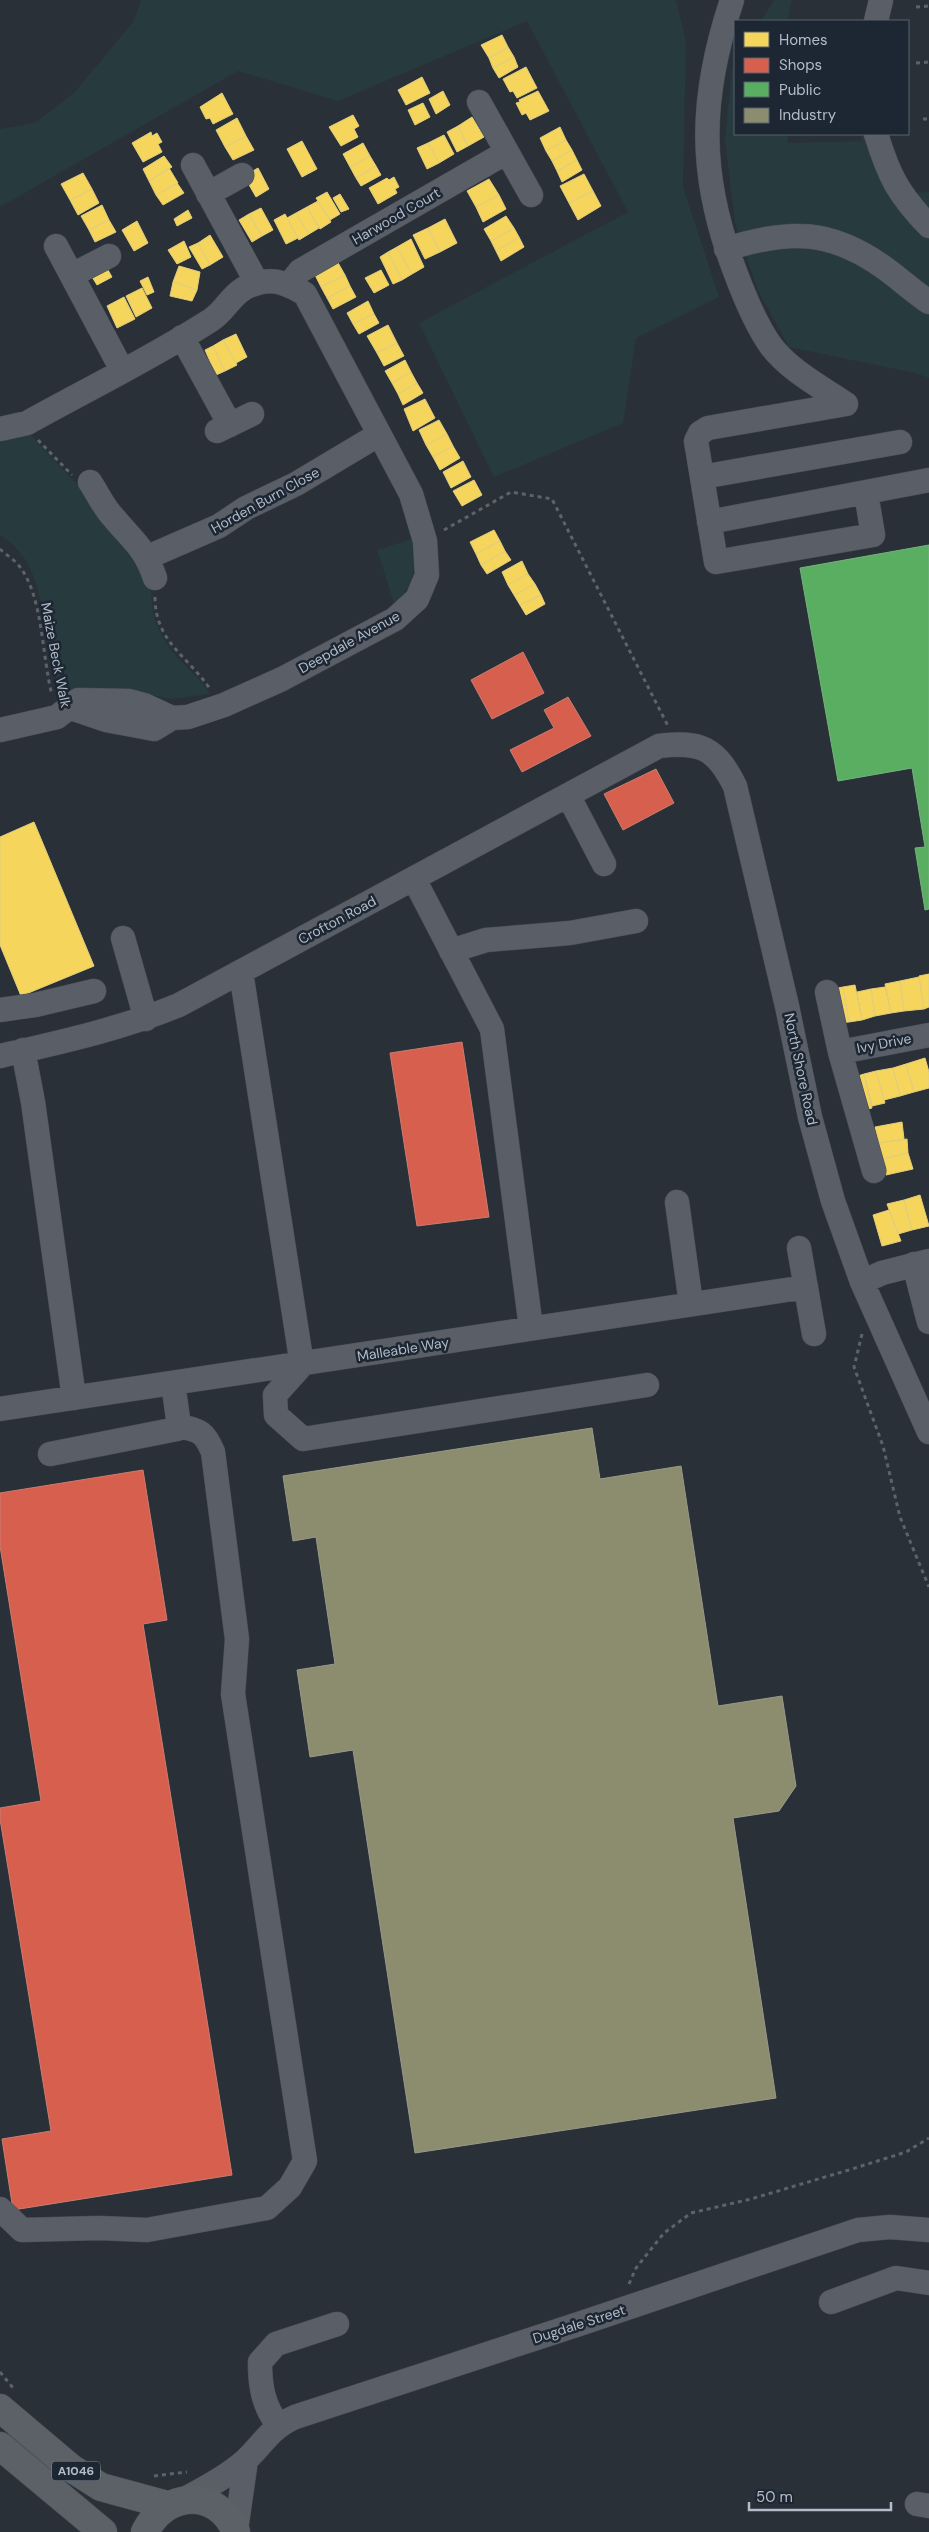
<svg xmlns="http://www.w3.org/2000/svg" width="929" height="2532" viewBox="0 0 929 2532" font-family="'DM Sans',sans-serif">
<style>
.green{fill:#273a3e}
.homes{fill:#f6d55c;stroke:#e2ce7d}
.shops{fill:#d6604d;stroke:#cc7c72}
.public{fill:#5aae61;stroke:#75b280}
.industry{fill:#8c8c6e;stroke:#989a89}
.lines{fill:none;stroke-linecap:round;stroke-linejoin:round}
.minor-casing{stroke:#484c53;stroke-width:25}
.major-casing{stroke:#484c55;stroke-width:29}
.path{stroke:#5d636a;stroke-width:3;stroke-dasharray:4 4;stroke-linecap:butt}
.minor{stroke:#5a5e66;stroke-width:24}
.major{stroke:#5c6168;stroke-width:28}
.labels{text-anchor:middle;stroke-width:5;stroke-linejoin:round;paint-order:stroke}
.shield{fill:#1d2633;stroke:#878f9c;stroke-width:1}
.shield-label{font-size:12px;font-weight:bold;fill:#b4bcc9}
.street-label{font-size:14px;fill:#b4bcc9;stroke:#1d2633}
</style>
<rect width="100%" height="100%" fill="#2a3038"/>
<!-- green -->
<path class="green" d="M141,0h535l10,41 -3,146 36,110 -83,41 -13,85 -129,54 -75,-154 209,-111 -101,-191 -189,80 -100,-30 -238,136v-78l35,-6 39,-30 60,-72z
M774,0h18l-5,21h-26z
M735,64v70h52l1,9 74,-2 -1,-7h26l23,59 19,-1v186l-14,-5 -126,-26 -31,-56 -23,-69 -10,-83 7,-71z
M29,433c42,47 94,92 120,151 3,8 3,18 4,27 2,12 8,24 15,34 12,19 31,30 42,49l-39,5 -44,-9 -25,-2 -38,4c-8,-9 -11,-23 -14,-35 -9,-44 -7,-96 -50,-122v-93z
M415,538c1,24 1,49 -21,65l-17,-53z"/>
<!-- homes -->
<path class="homes" d="M502,35l6,12 -19,11 -8,-13z
M508,47l6,10 -21,11 -4,-10z
M514,57l4,10 -19,11 -6,-10z
M526,67l11,21 -20,10 -4,-7 -3,1 -7,-13z
M422,77l8,16 -24,12 -8,-15z
M443,91l7,14 -14,9 -7,-15z
M538,91l11,20 -19,9 -4,-7 -4,2 -6,-12 4,-1 -1,-2z
M222,93l11,21 -20,10 -3,-6 -4,1 -6,-12z
M423,103l7,14 -15,8 -7,-15z
M353,115l6,11 -5,3 4,8 -17,9 -12,-19z
M472,117l12,20 -16,9 -10,-20z
M237,118l9,18 -21,11 -9,-17z
M458,126l10,20 -11,6 -10,-20z
M560,127l6,13 -20,11 -6,-13z
M151,132l1,4 5,-3 5,9 -4,2 4,8 -19,10 -11,-19z
M444,135l10,19 -15,9 -11,-20z
M246,136l8,14 -21,10 -8,-13z
M566,140l6,10 -20,11 -6,-10z
M302,141l15,28 -15,8 -15,-28z
M363,143l7,13 -20,11 -7,-13z
M428,143l11,20 -12,6 -10,-21z
M572,150l5,10 -20,11 -5,-10z
M164,156l8,11 -23,14 -6,-12z
M370,156l6,10 -20,12 -6,-11z
M577,160l5,10 -20,12 -5,-11z
M376,166l5,9 -20,11 -5,-8z
M169,168l9,15 -22,12 -7,-14z
M258,168l11,21 -13,8 -12,-21z
M83,173l9,16 -22,11 -9,-16z
M584,174l9,17 -24,12 -9,-17z
M394,177l5,10 -4,2 2,4 -19,11 -9,-16 18,-10 2,2z
M489,179l10,16 -23,12 -9,-16z
M177,183l7,10 -21,12 -7,-10z
M92,189l7,14 -21,12 -8,-15z
M593,191l8,15 -23,14 -9,-17z
M327,192l13,22 -10,6 -14,-22z
M340,194l9,15 -8,3 -8,-14z
M499,195l7,14 -23,13 -7,-15z
M318,201l13,21 -11,7 -13,-22z
M102,205l7,15 -20,10 -8,-14z
M307,207l12,21 -10,6 -13,-21z
M261,208l12,22 -11,6 -13,-22z
M188,210l4,8 -15,8 -3,-7z
M296,213l13,21 -10,6 -12,-22z
M249,214l13,22 -10,6 -13,-22z
M285,214l13,24 -12,6 -12,-24z
M506,216l8,12 -23,13 -7,-12z
M445,219l12,24 -17,9 -12,-24z
M109,220l7,12 -21,10 -6,-12z
M137,221l11,22 -14,8 -12,-21z
M428,228l12,24 -15,7 -12,-24z
M514,228l5,9 -23,14 -5,-10z
M210,235l13,22 -13,8 -12,-22z
M519,237l5,10 -23,14 -5,-10z
M411,239l13,28 -12,7 -15,-27z
M184,241l7,16 -14,7 -9,-14z
M198,243l12,22 -8,4 -13,-22z
M397,247l15,27 -10,6 -14,-28z
M388,252l14,28 -9,4 -13,-27z
M337,261l8,14 -24,12 -7,-14z
M104,263l8,14 -15,8 -8,-13z
M179,266l21,6 -3,18 -24,-8z
M381,270l8,15 -15,8 -9,-15z
M345,275l5,11 -23,12 -6,-11z
M148,277l6,15 -7,3 -7,-14z
M173,282l24,8 -5,11 -22,-5z
M350,286l6,11 -23,12 -6,-11z
M142,288l10,20 -16,9 -10,-21z
M124,297l11,22 -18,9 -10,-22z
M368,301l6,13 -21,10 -6,-11z
M374,314l5,9 -20,11 -6,-10z
M388,325l9,18 -20,10 -10,-17z
M236,334l11,23 -11,6 -13,-23z
M223,340l14,25 -12,6 -12,-25z
M397,343l7,13 -20,10 -7,-13z
M213,346l12,25 -9,4 -11,-25z
M405,360l6,12 -19,11 -7,-12z
M411,372l6,11 -19,11 -6,-11z
M417,383l6,10 -20,12 -5,-11z
M425,399l10,19 -22,13 -9,-22z
M439,420l8,14 -21,11 -7,-15z
M447,434l6,12 -20,11 -7,-12z
M453,446l7,12 -20,12 -7,-13z
M463,461l8,16 -20,11 -8,-16z
M474,480l8,15 -20,11 -9,-15z
M494,530l6,11 -24,13 -6,-12z
M500,541l5,10 -24,14 -5,-11z
M505,551l6,9 -24,14 -6,-9z
M522,561l6,13 -20,11 -6,-13z
M528,574l7,10 -21,11 -6,-10z
M535,584l6,11 -21,10 -6,-10z
M541,595l4,9 -19,11 -6,-10z
M34,822l60,144 -73,30 -21,-51v-108z
M929,974v33l-5,2 -5,-33z
M919,977l5,32 -20,2 -4,-30z
M900,981l4,30 -13,2 -6,-29z
M855,985l7,35 -13,2 -6,-35z
M843,987l6,35 -10,1 -6,-34z
M885,987l6,26 -16,3 -4,-27z
M871,989l4,27 -13,4 -5,-28z
M925,1058l4,14v16l-15,4 -8,-28z
M906,1064l8,28 -14,4 -7,-28z
M893,1068l7,28 -16,4 -8,-29z
M876,1071l9,32 -13,3 -8,-32z
M864,1074l8,34 -8,2 -9,-33z
M902,1122l2,17 -25,4 -4,-16z
M907,1139l1,14 -26,6 -3,-16z
M908,1153l5,16 -27,6 -4,-16z
M920,1195l9,31 -17,4 -8,-30z
M904,1200l8,30 -14,4 -11,-30z
M889,1210l12,31 -19,5 -9,-31z"/>
<!-- shops -->
<path class="shops" d="M523,652l21,41 -52,26 -21,-39z
M568,697l23,39 -69,36 -12,-22 44,-22 -10,-18z
M656,769l18,34 -51,27 -19,-36z
M462,1042l27,175 -72,9 -27,-173z
M143,1470l24,150 -24,4 89,551 -219,35 -11,-71 49,-8 -51,-312v-11l41,-7 -41,-255v-53z"/>
<!-- public -->
<path class="public" d="M929,545v364l-4,1 -10,-62 10,-1 -13,-79 -74,13 -38,-213z"/>
<!-- industry -->
<path class="industry" d="M592,1428l8,51 81,-13 37,240 64,-10 14,90 -17,25 -46,7 43,280 -361,55 -62,-403 -43,7 -13,-87 38,-6 -19,-127 -23,4 -10,-65z"/>
<g class="lines">
<defs>
<path id="minor" d="M732,0c-33,99 -34,176 4,274 9,24 20,51 35,72 18,24 50,41 75,58
M876,21l5,-21
M479,102l52,93
M876,134c13,42 22,60 53,92
M193,165l64,118
M208,194l34,-19
M56,246l66,124
M726,249c64,-20 105,-20 160,20 15,11 28,23 43,33
M72,275l37,-19
M289,285l11,-14 207,-119
M182,337l48,88
M846,404l-138,24 -8,5 -4,8 20,121 157,-27 -7,-42
M0,429l27,-6c61,-34 125,-65 184,-103 18,-12 21,-31 47,-37 18,-5 32,2 47,11l106,200 14,47 2,34 -10,24 -22,20 -113,60 -58,26 -36,12 -16,1 -28,-13 -15,-4 -51,-1 -21,17 -57,13
M217,431l35,-17
M702,477l198,-35
M90,482c8,12 14,26 24,36 19,23 31,30 41,60
M709,522l220,-42
M148,557l71,-31 27,-18 50,-24 82,-49
M68,707l38,13 48,9 18,-11
M568,795l36,69
M414,879l78,150 39,299
M123,938l23,81
M451,951l35,-11 84,-7 66,-12
M241,972l61,393 -27,30 1,20 27,24 344,-54
M827,992l13,60 34,119
M0,1010l35,-5 59,-14
M23,1050l10,52 41,296
M840,1052l89,-17
M0,1056c61,-14 121,-27 179,-51l480,-259c42,-5 57,2 76,40l52,220 23,111 23,84 29,81 67,150
M677,1202l14,102
M799,1248l15,86
M914,1264l15,58
M862,1282l20,-9 47,-12
M0,1409l806,-122
M50,1454l127,-25 2,-3 -6,-43
M0,2209l22,21 77,-2 48,2 120,-22 23,-21 15,-26 -72,-467 4,-55 -24,-187c-9,-21 -13,-21 -34,-26
M831,2302l65,-24 33,5
M278,2425c-15,-20 -18,-39 -18,-63l16,-18 61,-20
M183,2500c22,-12 45,-24 63,-40 19,-18 23,-31 49,-43l287,-94 276,-93 32,-3 39,3
M917,2504l12,2
M236,2530l10,-70"/>
<path id="major" d="M0,2408l71,60 30,19 66,18
M0,2446l103,86
M145,2532c20,-41 72,-45 91,0"/>
</defs>
<!-- minor casing -->
<use href="#minor" class="minor-casing"/>
<!-- major casing -->
<use href="#major" class="major-casing"/>
<!-- path -->
<path class="path" d="M916,7l13,-1
M916,63l13,-1
M923,119h6
M38,440l34,35
M444,530l67,-38 41,7 116,227
M0,549c6,6 15,11 20,18 23,30 22,90 32,128
M155,597c0,45 33,59 55,92
M862,1334l-8,33 29,79 17,71 29,70
M629,2284l7,-16 28,-35 27,-20 60,-14 101,-30 54,-17 23,-14
M0,2372l14,17
M154,2476l33,-4"/>
<!-- minor -->
<use href="#minor" class="minor"/>
<!-- major -->
<use href="#major" class="major"/>
</g>
<g class="labels">
<!-- shield labels -->
<rect class="shield" x="52" y="2461.5" width="48" height="19" rx="4"/>
<g class="shield-label">
<text x="76" y="2475">A1046</text>
</g>
<!-- street labels -->
<g class="street-label">
<text transform="translate(396 216) rotate(-30)" y="5">Harwood Court</text>
<text transform="translate(265 500) rotate(-29)" y="5">Horden Burn Close</text>
<text transform="translate(349 642) rotate(-29)" y="5">Deepdale Avenue</text>
<text transform="translate(56 655) rotate(79)" y="5">Maize Beck Walk</text>
<text transform="translate(337 920) rotate(-28)" y="5">Crofton Road</text>
<text transform="translate(884 1043) rotate(-11)" y="5">Ivy Drive</text>
<text transform="translate(801 1069) rotate(78)" y="5">North Shore Road</text>
<text transform="translate(403 1349) rotate(-9)" y="5">Malleable Way</text>
<text transform="translate(579 2324) rotate(-18)" y="5">Dugdale Street</text>
</g>
</g>
<!-- legend -->
<rect x="734" y="20" width="175" height="115" fill="#1d2633" stroke="#59626f"/>
<rect x="744" y="32" width="25" height="15" fill="#f6d55c" stroke="#59626f"/>
<text x="779" y="45" font-size="15" fill="#b4bcc9">Homes</text>
<rect x="744" y="58" width="25" height="15" fill="#d6604d" stroke="#59626f"/>
<text x="779" y="70" font-size="15" fill="#b4bcc9">Shops</text>
<rect x="744" y="82" width="25" height="15" fill="#5aae61" stroke="#59626f"/>
<text x="779" y="95" font-size="15" fill="#b4bcc9">Public</text>
<rect x="744" y="108" width="25" height="15" fill="#8c8c6e" stroke="#59626f"/>
<text x="779" y="120" font-size="15" fill="#b4bcc9">Industry</text>
<!-- scale -->
<path d="M749 2502v8h142v-8" fill="none" stroke="#b4bcc9" stroke-width="2.5"/>
<text x="756" y="2502" font-size="15" fill="#b4bcc9" stroke="#1d2633" stroke-width="4" paint-order="stroke">50 m</text>
</svg>
